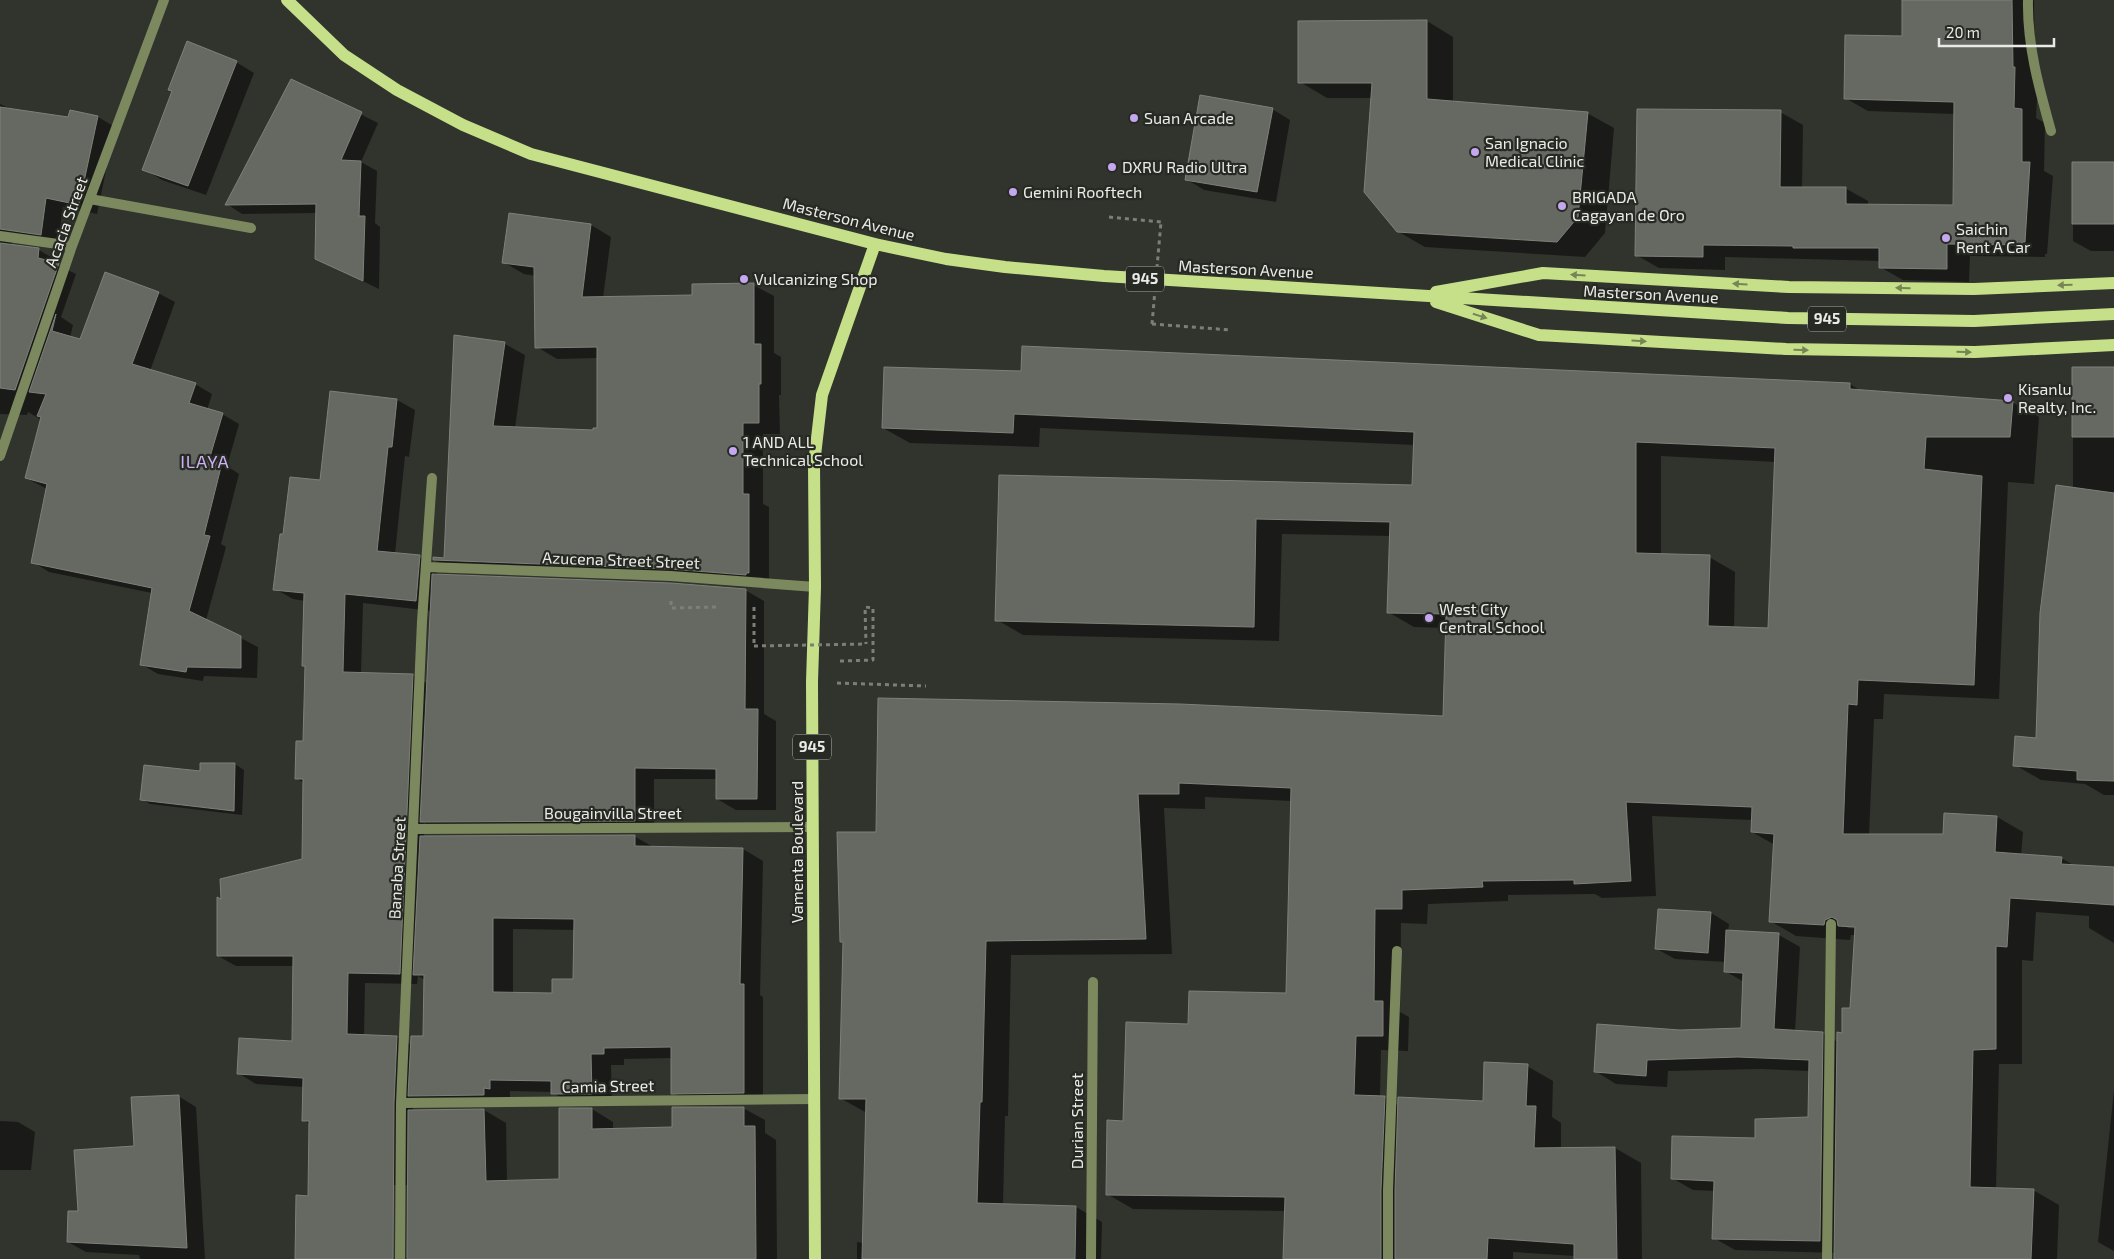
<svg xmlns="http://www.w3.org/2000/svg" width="2114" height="1259" viewBox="0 0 2114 1259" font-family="'Exo 2',sans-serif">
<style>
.shadow{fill:#0007;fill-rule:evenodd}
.building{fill:#666862;stroke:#7e807a;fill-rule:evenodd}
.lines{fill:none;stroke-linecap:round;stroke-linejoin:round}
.path{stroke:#7c7e79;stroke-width:3;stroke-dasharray:4 4;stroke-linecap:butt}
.minor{stroke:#7c895f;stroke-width:10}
.primary{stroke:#c6e089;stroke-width:12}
.path-bridge{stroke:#7c7e79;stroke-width:3;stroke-dasharray:4 4;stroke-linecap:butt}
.oneway{fill:#768456}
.poi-dot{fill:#c5a7f1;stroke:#272923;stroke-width:2}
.labels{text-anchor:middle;stroke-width:4.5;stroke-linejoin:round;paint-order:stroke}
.shield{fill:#272923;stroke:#b0b1ad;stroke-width:1}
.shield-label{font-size:15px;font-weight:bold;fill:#eaebe8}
.poi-label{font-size:16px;fill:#eaebe8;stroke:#272923;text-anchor:start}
.street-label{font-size:16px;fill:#eaebe8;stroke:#272923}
.neighbourhood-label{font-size:18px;letter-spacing:1px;fill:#cdb1f7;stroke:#272923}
</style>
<rect width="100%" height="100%" fill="#31332d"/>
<!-- shadow -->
<path class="shadow" d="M1903,0h131l1,80 3,2 -2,36 9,5 -1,48 9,5 -6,78h-2v3l-75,-1 -1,26 -66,-2 -23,-13v-6l-155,-4v13l-66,-2 -23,-13 144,-143 23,13 -1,63h43l23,13v5h86l1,-92 -87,-3 -23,-13 58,-61z
M1427,21l26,16v66l134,10 27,15 -9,105 -20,24 -160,-10 -28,-16 -25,-133h-45l-27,-16z
M236,62l18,11 -48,122 -44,-15 -18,-11 29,-78z
M292,80l86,43 -17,39 16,9 -2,52 5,4 -1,62 -63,-31 1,-45 -75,1 -15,-10z
M0,104l15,7 54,8 2,-7 27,5 17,10 -18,87 -34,-7 -5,37 -43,-5 -5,7 29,4 17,10 -1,4 21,10 -15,43 12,8 -3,13 10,3 78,-48 17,9 -25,69 45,13 17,10 -5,16 15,4 17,10 -12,42 12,8 -18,70 5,3 -20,73 52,27 -1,31 -53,-2 -1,5 -45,-7 -17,-10 11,-71 -103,-21 -16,-10 14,-73 -21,-11 16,-58 -14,-8 -1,3 -27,-1z
M1272,109l18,11 -14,82 -72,-12 -18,-11z
M2114,191v60h-23l-18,-10v-47z
M591,225l20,12 -8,61 91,-2 59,-11 21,11v57l7,4v38h-2l1,39h-17v70l6,3v77l-314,-13 -21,-11 11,-1 60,-215 20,11 -10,73 79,4 4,-3v-71l-41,1 -20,-12 -1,-71 -12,-2 -21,-12z
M2073,368h41v427h-10l-19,-11 -44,-4 -26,-15 22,-25 36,-251z
M1022,372l828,12 11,7 151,11 27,15 -5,67 -26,-2 -9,217 -115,-5 -1,25h-9l-5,116h75l53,-18 26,15 -2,24 40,2 14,8 39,2v75l-25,-15v-12l-53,-4 -3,49 -11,-1v104h-23l-3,125 37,1 26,15 -2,54h-222v-6l-100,-3 -21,-12 1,-47 -22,-1 -21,-12 85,-39 52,-21 1,-47 -50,-2 -92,2 -1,16 -51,-3 -21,-13 85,-40 62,-2 2,-47 -19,-11 1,-9 -51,-3 -18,-10 54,-36 18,11 -1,8 51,3 21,12 -5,85 27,1 16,9 5,-8 9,-24 4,-75h-5l-1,5 -54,-4 -26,-15 5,-76 -23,-13 1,-12 -101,-4 4,80 -54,2 -7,-4 -87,1v6l-80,3 -1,20 -26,-1 -1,89 9,5 -1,34 -27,-1 -1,47h4l15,9 85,-4 43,-36 26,15 -1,36 9,6v26l54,-1 26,15 1,96h-67v-3l-62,-4v7h-228l1,-48 -153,-2 -26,-15 18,-72 64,-97 99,-31 4,-193 -87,-4v12l-41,-1 8,146 -161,1 -3,161h-3l-2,89 73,2 26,15 -1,37h-244v-17l7,1 3,-130 -27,-15 5,-155 -3,-1 35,-109 568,-116 2,-89 -33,-1 -26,-15 3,-76 -109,-2 -3,107 -256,-6 -26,-15 3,-143 414,10 1,-42 -375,-17 -1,19 -129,-4 -27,-15zM1661,456l115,6 -7,167 -35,-1 1,-56 -26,-15 -48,-2zM1845,925l17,1v3l-14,-1z
M331,393l66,7 18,10 -6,47 -4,-1 -10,98 24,3 18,10v9l308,14 19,11v113l12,7v89h-40l-19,-11v-20h-63v52l-213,1 -17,-9v14l210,-1 21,12 88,1 20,12 -3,134 3,2v107h-70l-20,-11v-35l-49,1v6h-13l1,40h-39l-21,-13 -42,-1v8l-80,8 -17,-9v13l71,-1 22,13 1,59 54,-2 31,-71 21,13v8l60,-2 70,-20 22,12v13l11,7 1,119h-353l-13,-74h-23l-1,74h-91l13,-62 1,-73 -7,-4 1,-33 -48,-3 -18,-11 55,-30 1,-77h-58l-18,-10 5,-54 80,-42 1,-77 -8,-5 8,-36 2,-75 -3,-2 2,-64 -12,-2 -18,-10 10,-53 37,-55zM363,603l69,8 -4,73 -16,-9 -51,-2zM513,929l62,1v50l-21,14 -41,-1zM418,976l7,4 -1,58 -12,7 -15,-8 -33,-1 1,-53 52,1z
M201,764h34l9,6 -2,45 -92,-11 -9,-5 60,-26z
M2114,1090v161l-16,-9z
M178,1096l18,11 9,152h-65l-1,-4 -53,-3 -18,-10 67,-94z
M0,1121l18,1 17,10 -4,38h-31z"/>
<!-- building -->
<path class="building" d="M1902,0h110l1,67h2l-1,41 8,1v53h8l-5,80h-3v3l-75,-1v25l-68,-1v-20h-86v-2l-90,-1v12l-68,-1 2,-147 144,1 -1,77h66v17l107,1 1,-103 -110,-3 1,-64 57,1z
M1427,20v79l161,13 -10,105 -21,25 -160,-10 -33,-40 8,-109h-74v-62z
M187,41l50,20 -49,125 -46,-16 30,-79 -4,-1z
M291,79l71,33 -21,48 20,1 -2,55h6l-2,65 -48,-22 1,-55 -91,1z
M1200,95l73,13 -16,84 -72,-12z
M0,107l68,10 2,-7 28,6 -19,89 -33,-7 -5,37 -41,-6z
M2072,162h42v62h-42z
M509,213l82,11 -9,73 110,-2v-11l62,-1v61h7v40h-2v39h-16v71h6v79h-3v2l-75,-6 -238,-9v-3l11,1 10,-223 51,7 -12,84 100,4v-2h4v-81l-62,1 -1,-81 -32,-4z
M0,243l39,5 -1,10 21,5 -44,127 -15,-2z
M105,272l54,20 -27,72 64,19 -7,20 34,10 -14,47 13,3 -18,72 6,1 -21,75 52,25v32l-54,-1 -1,5 -46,-7 12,-77 -121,-25 16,-79 -22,-6 16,-61 -4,-1 9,-22 -17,-2 27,-78 -4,17 28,8z
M1022,346l828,37v6l163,12 -3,36h-84l-2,32 58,7 -8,209 -116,-5 -1,25 -9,-1 -5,130h100l1,-21 53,3 -2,36 67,5 -1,7 53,3v38l-104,-7 -3,49 -11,-1v103l-23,1 -3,137 64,2 -3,70h-197l3,-227 5,1v-25h8l5,-81 -17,-1 -1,-6 -5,-3 -7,3 -1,5 -55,-3 5,-88 -23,-2 1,-25 -126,-5 5,79 -57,3v-4l-92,1 1,6 -81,3v19h-27l-1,92h9v35h-27l-2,59 31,1 -4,94v69h-98l2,-62 -179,-2 1,-75 16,1 3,-99 62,2 1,-33 97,2 5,-205 -112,-5v11h-41l8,145 -160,2 -4,161h-2l-3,101 99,3 -1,53h-213l4,-160h-27l4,-157h-3l-3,-110h39l2,-134 302,6 263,12 3,-102 -59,-1 3,-91 -134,-3 -2,108 -259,-6 4,-146 413,10 2,-53 -400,-18 -1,19 -131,-5 2,-61 137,4zM1636,442l139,6 -7,180 -60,-2 2,-71 -74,-2z
M2072,367h42v70h-42z
M330,391l67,8 -5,48h-4l-11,104 43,4 -4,46 -71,-7 -2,78 70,2 -13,300 -52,-1 -1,61 50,2 -3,67 -1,156h-98l1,-64 12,1 1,-75h-7l1,-43 -66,-4 2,-36 53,3 1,-85h-76v-59l4,2 -1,-20 82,-20 1,-80h-8l1,-38h7l2,-75h-3l2,-73 -31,-3 7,-56h3l7,-57 30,3z
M2056,485l58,8v288l-37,-1v-9l-64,-5 2,-30 21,2 4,-125z
M432,574l239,9 75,6 -1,120h13l-1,90h-41v-30l-81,-1v53l-215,1z
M200,763h35l-1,48 -94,-11 4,-35 56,6z
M635,835v11l108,2 -3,136h4v109l-73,1v-47l-67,1v6h-13l1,40h-41v-13l-61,-1v9l-6,-1v7l-76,1 3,-60h12l1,-61h-11l7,-139zM493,918l81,1 -1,60h-21v14l-59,-1z
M1658,909l53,3 -3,41 -53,-4z
M1726,930l53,3 -5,96 49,3 -3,209 -108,-2 2,-58 -43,-2 1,-43 83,2v-19l53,-2 1,-57 -71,-3 -91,3 -1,16 -52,-4 3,-48 83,6 61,-2 2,-55 -19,-1z
M1484,1062l44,2 -2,42h10l-2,42 81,-1 2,112h-43v-15l-86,-6 -1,21h-92v-69l3,-93 85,4z
M179,1095l8,153 -120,-6 1,-31h10l-4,-61 60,-4 -3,-49z
M672,1107h72v19h11l1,133h-349l1,-149 76,-1 2,72 73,-2v-71h33v21l80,-2z"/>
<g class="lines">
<!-- path -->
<path class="path" d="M1109,217l52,5
M1152,324l79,6
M671,601v7l46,-1
M754,607v39
M840,661l33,-1v-52l-8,-1 1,37
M837,683l89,3"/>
<!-- minor -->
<path class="minor" d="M2028,0c-1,45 11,88 23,131
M90,199l161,29
M0,236l72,10
M0,456l72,-210 92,-246
M426,567l245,9 144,11
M414,829l399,-2
M401,1103l414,-4
M400,1259l1,-156 21,-482 10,-143
M1091,1259l2,-277
M1388,1259v-69l9,-239
M1827,1259l4,-335"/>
<!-- primary -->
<path class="primary" d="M287,0l57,55 53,35 66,35 68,29 344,90 71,15 59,8 99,9 684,42 186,3 140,-7
M1436,292l107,-19 246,14 185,2 140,-6
M1436,302l103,33 247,14 189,3 139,-7
M815,1259l-3,-577 3,-95 -1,-123 8,-69 53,-151"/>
<!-- path-bridge -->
<path class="path-bridge" d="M1152,324l9,-102
M754,646l112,-2"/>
</g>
<!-- one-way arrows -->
<defs><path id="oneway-solid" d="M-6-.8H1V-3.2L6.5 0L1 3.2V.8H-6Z" transform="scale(1.25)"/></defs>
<g class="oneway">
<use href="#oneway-solid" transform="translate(1578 275) rotate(-177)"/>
<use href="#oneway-solid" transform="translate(1740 284) rotate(-177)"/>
<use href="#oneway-solid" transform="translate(2065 285) rotate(178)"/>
<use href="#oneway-solid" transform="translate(1903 288) rotate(-179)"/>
<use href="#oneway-solid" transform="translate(1480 316) rotate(18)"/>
<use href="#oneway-solid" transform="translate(1639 341) rotate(3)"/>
<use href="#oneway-solid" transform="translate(1801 350) rotate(1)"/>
<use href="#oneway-solid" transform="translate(1964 352) rotate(1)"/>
</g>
<!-- markers -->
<g class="poi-dot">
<circle cx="1134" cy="118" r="5"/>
<circle cx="1475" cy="152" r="5"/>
<circle cx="1112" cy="167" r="5"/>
<circle cx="1013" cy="192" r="5"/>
<circle cx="1562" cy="206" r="5"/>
<circle cx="1946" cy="238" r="5"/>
<circle cx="744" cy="279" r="5"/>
<circle cx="2008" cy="398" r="5"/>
<circle cx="733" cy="451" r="5"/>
<circle cx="1429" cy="618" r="5"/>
</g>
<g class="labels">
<!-- shield labels -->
<g class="shield">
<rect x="1126" y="266.5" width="38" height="25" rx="4"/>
<rect x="1808" y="306.5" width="38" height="25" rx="4"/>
<rect x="793" y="734.5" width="38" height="25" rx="4"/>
</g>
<g class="shield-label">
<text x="1145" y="284">945</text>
<text x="1827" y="324">945</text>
<text x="812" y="752">945</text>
</g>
<!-- poi labels -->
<g class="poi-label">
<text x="1144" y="124">Suan Arcade</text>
<text x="1485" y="149">San Ignacio<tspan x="1485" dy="18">Medical Clinic</tspan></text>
<text x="1122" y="173">DXRU Radio Ultra</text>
<text x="1023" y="198">Gemini Rooftech</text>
<text x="1572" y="203">BRIGADA<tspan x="1572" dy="18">Cagayan de Oro</tspan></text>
<text x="1956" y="235">Saichin<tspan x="1956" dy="18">Rent A Car</tspan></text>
<text x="754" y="285">Vulcanizing Shop</text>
<text x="2018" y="395">Kisanlu<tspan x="2018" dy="18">Realty, Inc.</tspan></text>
<text x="743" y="448">1 AND ALL<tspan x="743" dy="18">Technical School</tspan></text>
<text x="1439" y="615">West City<tspan x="1439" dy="18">Central School</tspan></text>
</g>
<!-- street labels -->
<g class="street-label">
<text transform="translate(849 219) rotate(14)" y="6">Masterson Avenue</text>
<text transform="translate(66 222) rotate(-70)" y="6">Acacia Street</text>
<text transform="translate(1246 269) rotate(3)" y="6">Masterson Avenue</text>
<text transform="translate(1651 294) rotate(3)" y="6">Masterson Avenue</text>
<text transform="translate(621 560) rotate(2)" y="6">Azucena Street Street</text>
<text x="613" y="819">Bougainvilla Street</text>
<text transform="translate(797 852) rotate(-90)" y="6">Vamenta Boulevard</text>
<text transform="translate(397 868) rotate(-87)" y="6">Banaba Street</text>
<text transform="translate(608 1086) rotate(-1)" y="6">Camia Street</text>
<text transform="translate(1077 1121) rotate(-90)" y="6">Durian Street</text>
</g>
<!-- neighbourhood labels -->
<g class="neighbourhood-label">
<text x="205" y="468">ILAYA</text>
</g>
</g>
<!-- scale -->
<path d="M1939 38v8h115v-8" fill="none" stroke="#eaebe8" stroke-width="2.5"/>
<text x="1946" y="38" font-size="15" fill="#eaebe8" stroke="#272923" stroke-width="4" paint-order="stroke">20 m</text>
</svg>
